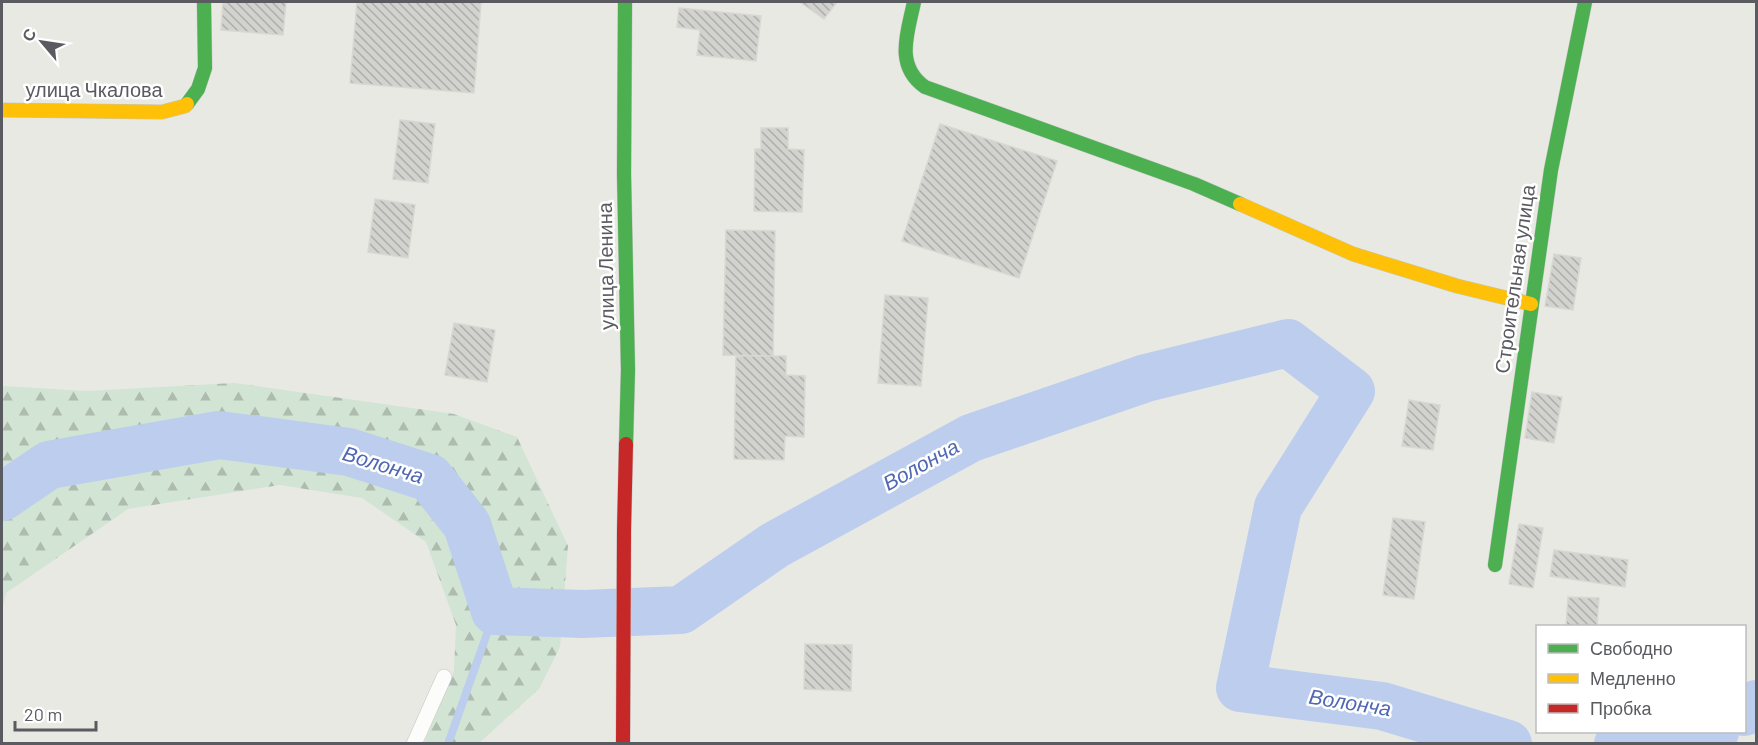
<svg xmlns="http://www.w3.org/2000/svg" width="1758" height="745" viewBox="0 0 1758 745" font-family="Barlow,sans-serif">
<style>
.forest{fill:url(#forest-firs)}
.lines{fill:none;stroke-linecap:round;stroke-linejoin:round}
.stream{stroke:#bccdee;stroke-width:8}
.river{stroke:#bccdee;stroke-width:48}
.building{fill:url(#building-back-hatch);stroke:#d8d7d2;stroke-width:1.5}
.lane-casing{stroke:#c5c6c3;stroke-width:16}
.fast-casing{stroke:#c5c6c5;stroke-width:15}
.slow-casing{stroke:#c5c6c5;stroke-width:15}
.jam-casing{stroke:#c5c6c5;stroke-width:15}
.lane{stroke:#fcfcfb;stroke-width:15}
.fast{stroke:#4caf50;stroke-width:14}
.slow{stroke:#ffc107;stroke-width:14}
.jam{stroke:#c62828;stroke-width:14}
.labels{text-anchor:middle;stroke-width:5;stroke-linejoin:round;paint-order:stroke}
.street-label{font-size:20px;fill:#5a5b60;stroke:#fff}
.water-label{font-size:21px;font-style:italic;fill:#5068b2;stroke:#fff}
</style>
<defs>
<pattern id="forest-firs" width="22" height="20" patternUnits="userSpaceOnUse" patternTransform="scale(1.5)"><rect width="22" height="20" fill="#d2e4d4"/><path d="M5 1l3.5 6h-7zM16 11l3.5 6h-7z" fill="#adbcaf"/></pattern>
<pattern id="building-back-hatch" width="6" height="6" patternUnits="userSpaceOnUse" patternTransform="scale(1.5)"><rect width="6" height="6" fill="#d2d2ce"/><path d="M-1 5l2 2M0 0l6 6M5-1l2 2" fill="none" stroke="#adadab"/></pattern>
</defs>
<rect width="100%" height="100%" fill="#e8e9e3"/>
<!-- forest -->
<path class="forest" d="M234,383l220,31 63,23 51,109 -8,101 -21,42 -60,54h-55l30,-72 2,-46 -30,-83 -64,-44 -82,-13 -152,24 -122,84 -4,19v-226l86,5z"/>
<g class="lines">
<!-- stream -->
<path class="stream" d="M448,744l47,-133"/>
<!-- river -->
<path class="river" d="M2,497l47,-32 170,-30 130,17 81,26 37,47 28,86 88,3 98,-4 94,-65 196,-107 175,-60 142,-35 63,48 -73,116 -38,181 142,18 126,38
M1744,712l12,-8
M1618,744l97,-12"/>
</g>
<!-- building -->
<path class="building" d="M223,2h63l-3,33 -62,-5z
M357,2h124l-7,91 -124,-10z
M800,2h37l-13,17z
M679,8l82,8 -5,45 -59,-6 3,-25 -23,-3z
M400,120l35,4 -7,59 -35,-4z
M940,124l117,37 -38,117 -117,-37z
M761,128h27v21l16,1 -2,62 -48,-1 1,-62h6z
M375,199l40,6 -7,53 -40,-6z
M726,230l49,1 -2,125 -50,-1z
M1554,254l27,4 -8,52 -28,-4z
M885,295l43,3 -7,88 -43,-3z
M454,323l41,7 -8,52 -42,-7z
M736,356h50v19l19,1 -1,61 -19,-1 -1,24 -50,-1z
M1532,392l30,5 -8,46 -29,-5z
M1409,400l31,5 -7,45 -31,-4z
M1393,518l32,4 -11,77 -31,-4z
M1519,524l24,4 -10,60 -24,-4z
M1554,550l74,10 -3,27 -75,-11z
M1568,597l31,1 -2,28h-31z
M805,644l47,1 -1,46 -47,-2z"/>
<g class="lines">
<defs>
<path id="lane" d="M414,744l30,-67"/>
<path id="fast" d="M625,2l-1,172 4,196 -2,74
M914,2c-6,30 -20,63 11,85l269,97 46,20
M187,104l11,-15 7,-21 -1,-66
M1495,565l56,-395 34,-168"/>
<path id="slow" d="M2,110l160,2 23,-6 2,-2
M1240,204l113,50 104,32 74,18"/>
<path id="jam" d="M623,744l1,-214 2,-86"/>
</defs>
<!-- lane casing -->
<use href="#lane" class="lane-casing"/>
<!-- fast casing -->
<use href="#fast" class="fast-casing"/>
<!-- slow casing -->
<use href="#slow" class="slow-casing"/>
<!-- jam casing -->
<use href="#jam" class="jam-casing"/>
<!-- lane -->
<use href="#lane" class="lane"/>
<!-- fast -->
<use href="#fast" class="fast"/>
<!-- slow -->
<use href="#slow" class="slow"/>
<!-- jam -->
<use href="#jam" class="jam"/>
</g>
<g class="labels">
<!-- street labels -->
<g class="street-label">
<text x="94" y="97">улица Чкалова</text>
<text transform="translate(606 266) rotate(-91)" y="7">улица Ленина</text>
<text transform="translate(1515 279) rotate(-82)" y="7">Строительная улица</text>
</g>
<!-- water labels -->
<g class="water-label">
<text transform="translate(383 465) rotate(17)" y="7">Волонча</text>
<text transform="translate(921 465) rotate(-29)" y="7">Волонча</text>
<text transform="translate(1350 703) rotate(9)" y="7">Волонча</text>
</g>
</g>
<!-- border -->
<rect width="1758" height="745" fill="none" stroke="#5a5b60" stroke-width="6"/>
<!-- legend -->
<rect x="1536" y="625" width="210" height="108" fill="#ffffff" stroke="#bdbdbf" stroke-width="1.5"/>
<rect x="1548" y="644" width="30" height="9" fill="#4caf50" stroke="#bdbdbf" stroke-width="1.5"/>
<text x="1590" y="655" font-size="18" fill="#5a5b60">Свободно</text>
<rect x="1548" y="674" width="30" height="9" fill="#ffc107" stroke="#bdbdbf" stroke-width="1.5"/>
<text x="1590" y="685" font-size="18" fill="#5a5b60">Медленно</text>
<rect x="1548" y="704" width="30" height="9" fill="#c62828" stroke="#bdbdbf" stroke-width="1.5"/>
<text x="1590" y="715" font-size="18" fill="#5a5b60">Пробка</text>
<!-- north arrow -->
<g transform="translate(42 42) rotate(299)" stroke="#ffffff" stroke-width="4.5" paint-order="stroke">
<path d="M0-4.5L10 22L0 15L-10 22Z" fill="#5a5b60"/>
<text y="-9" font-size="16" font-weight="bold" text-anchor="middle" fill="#5a5b60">С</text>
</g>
<!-- scale -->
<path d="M15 721v9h81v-9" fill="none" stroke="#5a5b60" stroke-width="3"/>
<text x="24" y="721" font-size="18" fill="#5a5b60" stroke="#ffffff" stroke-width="4.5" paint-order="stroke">20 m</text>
</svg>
